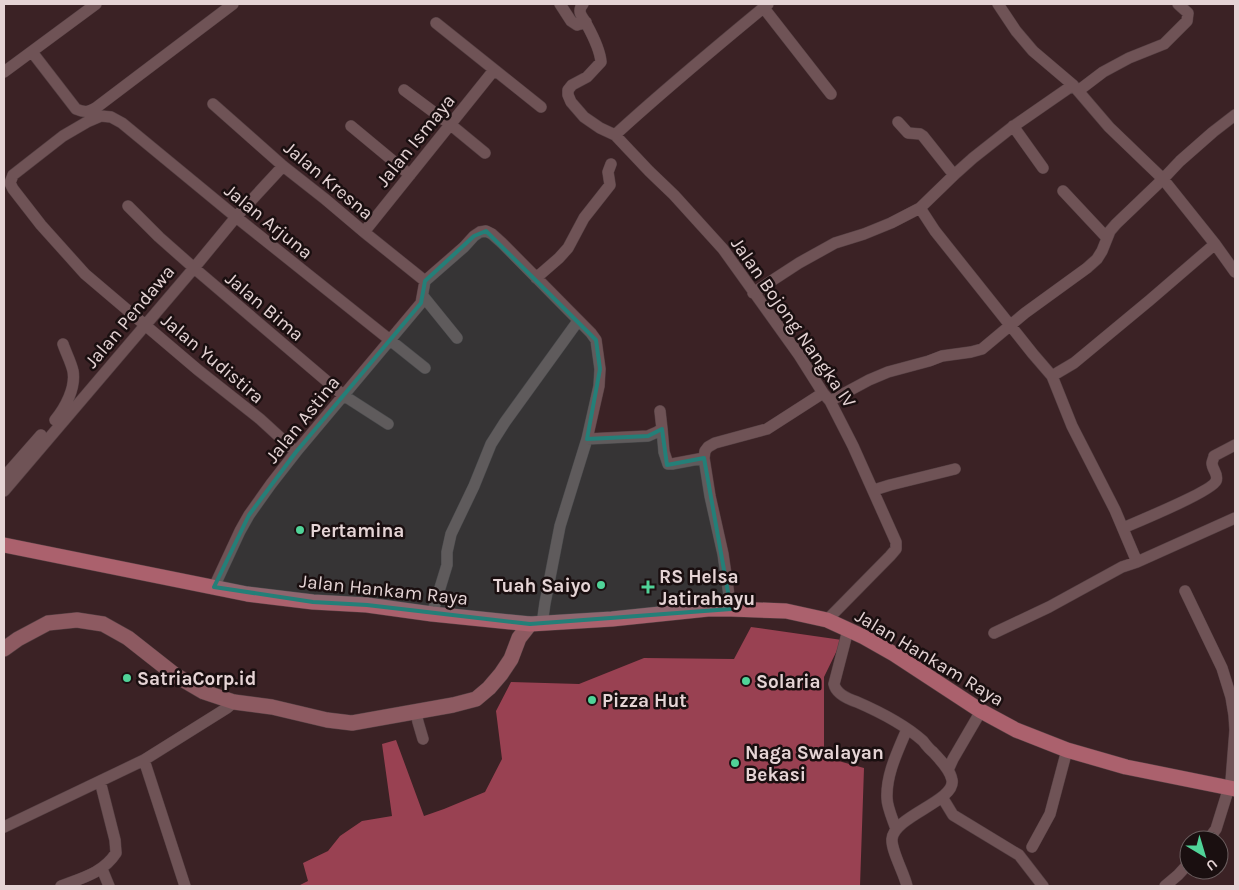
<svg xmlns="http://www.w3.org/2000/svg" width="1239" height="890" viewBox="0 0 1239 890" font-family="Karla,sans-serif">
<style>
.forest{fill:#994152}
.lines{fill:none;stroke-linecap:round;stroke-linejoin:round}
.street-casing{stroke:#543f42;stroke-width:12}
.secondary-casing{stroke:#543f42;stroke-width:16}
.primary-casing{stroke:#543f42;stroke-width:16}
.street{stroke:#6f5356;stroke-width:11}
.secondary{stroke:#8d5a61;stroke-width:15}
.primary{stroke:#ab616d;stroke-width:15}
.marked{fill:#247f78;fill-opacity:0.2;stroke:#247f78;stroke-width:4;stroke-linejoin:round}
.poi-dot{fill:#50d398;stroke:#1a0f10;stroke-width:2}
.labels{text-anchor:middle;stroke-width:5;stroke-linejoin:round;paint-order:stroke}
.street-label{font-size:19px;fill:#e5d4d5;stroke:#1a0f10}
.poi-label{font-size:19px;font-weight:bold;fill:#e5d4d5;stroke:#1a0f10;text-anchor:start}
</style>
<rect width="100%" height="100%" fill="#3b2225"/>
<!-- forest -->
<path class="forest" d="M751,627l91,13 -18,37v80l40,11 -4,118h-562l10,-5 -5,-18 25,-12 12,-15 22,-15 30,-5 -10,-72 14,-4 28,76 20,-7 41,-17 17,-33 -6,-48 15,-29 68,2 65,-26 90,1z"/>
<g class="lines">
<defs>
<path id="street" d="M560,4l11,17 6,4 9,-3
M583,4c-2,2 -3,3 -3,7 0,5 5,9 7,14 6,11 13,25 14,37l-14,15 -15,8 -4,5v5l3,7 13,15 16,11 15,7 34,36 25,24 49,54 76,106 24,38 7,8 23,45 43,96v7l-6,7 -63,64
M998,4l18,27 17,20 40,34 36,42 54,52 52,65 20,28
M763,7l68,87
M436,23l105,84
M32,52l44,57c9,4 13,3 21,-2l136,-103
M4,72l92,-68
M404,90l47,35 34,28
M1078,91l25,-19 26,-14 35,-14 23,-23 1,-8 -10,-9
M213,104l70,62 42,33 39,33 61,49
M898,122l10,11 12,1 3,2 31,39
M351,126l59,49
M1013,126l30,42
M615,135c50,-46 101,-88 153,-131
M1063,191l44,47
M128,206l31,31 35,31 149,127 45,29
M920,208l15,23 98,123 19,22 20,50 43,84 22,52 -15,5 -73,40 -55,26
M364,232l130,-162
M536,278l23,-20 9,-10 16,-30 26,-33 -2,-13 3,-8
M425,281l39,-34 10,-11 6,-4 6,-1 6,3 10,9 89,90 5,7 4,29 -1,17 -12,53 -27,87 -15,77 -3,21
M753,293l46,-30 36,-20 29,-9 27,-11 29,-15 34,-33 19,-17 38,-30 62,-43
M423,296l34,42
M1052,376l22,-13 76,-63 65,-56
M830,401l39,-21 19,-8 41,-11 13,-5 29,-4 11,-3 43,-36 62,-45 10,-9 5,-8 8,-20 6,-7 47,-45 17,-18 33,-29 22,-17
M660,411l2,18
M55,420c10,-12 21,-32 18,-49 -2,-9 -7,-18 -10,-27
M587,439l61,-3 9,-4 5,-3 2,23 4,12h4l32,-6
M296,452l-36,-33 -62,-49 -113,-96 -44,-49 -28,-36 -3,-6 3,-8 50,-39 24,-14 14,-6 10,1 11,6 114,94 189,151
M4,477l37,-42
M874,490l16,-5 65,-16
M4,491l190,-223 42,-51 47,-51
M1123,528c14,-6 89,-37 93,-47 3,-7 -4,-11 -4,-18 0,-2 2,-5 2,-7l21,-11
M1137,562l98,-44
M214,587l26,-56 9,-16 22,-31 25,-32 125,-149 4,-22
M1185,591l37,77 9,29 3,18 1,15 -4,51 -15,48 -8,11
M731,609l-8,-55 -13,-58 -6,-38 1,-7 3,-4 7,-4 52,-14 56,-36
M432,614l15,-49v-13l4,-18 23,-48 17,-42 14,-22 73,-101
M848,630l-14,54c2,10 14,15 23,18 23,10 47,22 66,39 3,4 6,8 10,11 7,8 17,17 19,28 4,21 -58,36 -60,59 -1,11 12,34 15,47
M416,712l2,10 5,17
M144,760l41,126
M948,770l5,-11 28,-48
M942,797l11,18 66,40 24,31
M4,827l140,-67 83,-52 7,-6
M896,829c-3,-9 -9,-22 -9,-31 -1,-24 11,-47 20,-69
M1032,847l18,-33 17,-64
M102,869l7,17
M61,886c21,-8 42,-13 55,-33l-1,-13 -15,-59
M1165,886l13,-11 11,-12"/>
<path id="secondary" d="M4,649l14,-10 30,-16 29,-3 26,4 25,14 47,37 29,17 30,10 38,5 55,13 25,3 101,-18 23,-6 13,-11 12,-14 10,-15 8,-21 11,-14"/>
<path id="primary" d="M4,545l243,49 66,8 54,3 65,9 98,10 82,-5 96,-10h23l55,2 41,9 37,17 30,17 87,57 35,19 51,20 59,17 109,22"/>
</defs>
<!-- street casing -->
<use href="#street" class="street-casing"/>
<!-- secondary casing -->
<use href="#secondary" class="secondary-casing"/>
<!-- primary casing -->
<use href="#primary" class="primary-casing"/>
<!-- street -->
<use href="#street" class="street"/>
<!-- secondary -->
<use href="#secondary" class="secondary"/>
<!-- primary -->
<use href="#primary" class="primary"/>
</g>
<!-- marked area -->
<path class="marked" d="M486,231l110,109 4,29 -13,70 61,-3 14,-7 5,36 37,-7 27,151 -201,15 -163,-19 -54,-3 -99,-15 35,-72 47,-63 125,-149 4,-22 49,-45z"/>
<!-- markers -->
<g class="poi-dot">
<circle cx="300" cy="530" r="5"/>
<circle cx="601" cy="585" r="5"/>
<path d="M645.5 579.5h5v5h5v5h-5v5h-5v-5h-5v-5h5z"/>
<circle cx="127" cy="678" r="5"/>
<circle cx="746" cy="681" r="5"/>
<circle cx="592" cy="700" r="5"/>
<circle cx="735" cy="763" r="5"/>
</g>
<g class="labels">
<!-- street labels -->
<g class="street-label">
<text transform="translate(415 140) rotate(-51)" y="7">Jalan Ismaya</text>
<text transform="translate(329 180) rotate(40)" y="7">Jalan Kresna</text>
<text transform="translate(269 221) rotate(39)" y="7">Jalan Arjuna</text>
<text transform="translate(265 306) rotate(40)" y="7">Jalan Bima</text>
<text transform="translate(129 316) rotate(-50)" y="7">Jalan Pendawa</text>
<text transform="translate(794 322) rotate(55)" y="7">Jalan Bojong Nangka IV</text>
<text transform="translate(213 358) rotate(40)" y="7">Jalan Yudistira</text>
<text transform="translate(302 419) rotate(-51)" y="7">Jalan Astina</text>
<text transform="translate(384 589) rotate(6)" y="7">Jalan Hankam Raya</text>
<text transform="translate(930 657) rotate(31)" y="7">Jalan Hankam Raya</text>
</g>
<!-- poi labels -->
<g class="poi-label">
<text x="310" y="537">Pertamina</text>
<text x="659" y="583">RS Helsa<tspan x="659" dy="22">Jatirahayu</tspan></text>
<text x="591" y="592" text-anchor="end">Tuah Saiyo</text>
<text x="137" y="685">SatriaCorp.id</text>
<text x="756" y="688">Solaria</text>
<text x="602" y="707">Pizza Hut</text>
<text x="745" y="759">Naga Swalayan<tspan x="745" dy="22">Bekasi</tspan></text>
</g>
</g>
<!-- border -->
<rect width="1239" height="890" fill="none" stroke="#e5d4d5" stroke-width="10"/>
<!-- north arrow -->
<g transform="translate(1204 855) rotate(142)"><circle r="24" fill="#1a0f10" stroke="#6b5e5f"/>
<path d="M0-4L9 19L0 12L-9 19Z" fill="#50d398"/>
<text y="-8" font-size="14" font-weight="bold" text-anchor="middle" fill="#e5d4d5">U</text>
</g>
</svg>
